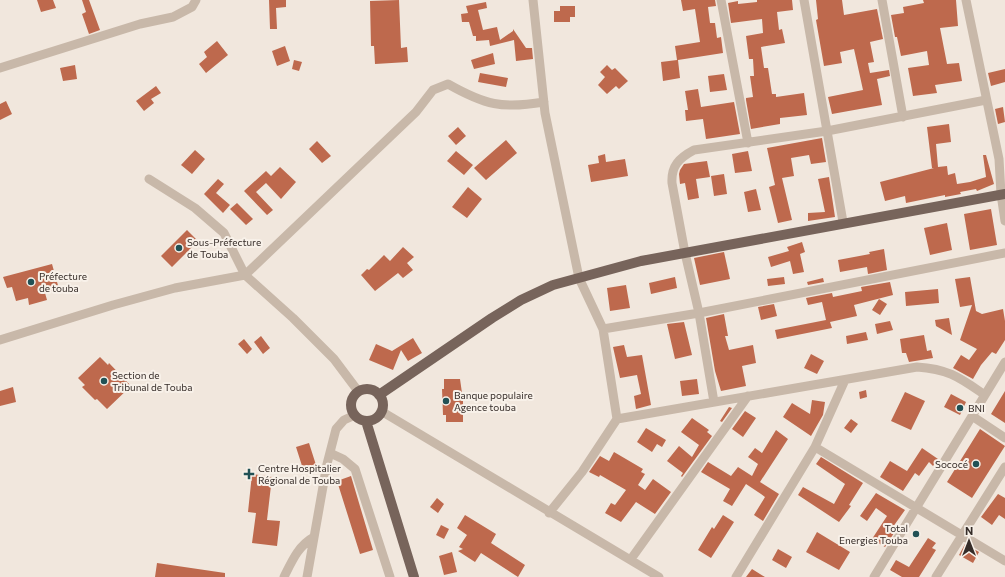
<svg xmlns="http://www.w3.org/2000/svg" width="1005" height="577" viewBox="0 0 1005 577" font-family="Commissioner,sans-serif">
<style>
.building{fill:#be694d}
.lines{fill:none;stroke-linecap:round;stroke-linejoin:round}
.minor{stroke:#c8b8a9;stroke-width:9}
.major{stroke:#77645b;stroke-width:10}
.poi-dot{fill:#215155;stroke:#f8f1e9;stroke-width:1.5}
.labels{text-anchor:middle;stroke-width:4;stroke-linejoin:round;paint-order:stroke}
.poi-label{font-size:10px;fill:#362d29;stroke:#f8f1e9;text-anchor:start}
</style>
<rect width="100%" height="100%" fill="#f1e7dd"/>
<!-- building -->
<path class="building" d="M37,0h16l3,8 -15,4z
M82,0h7l11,30 -11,4 -7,-20 4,-2z
M269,0h17v7l-10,1 1,21h-7z
M399,0l2,48 6,-1 1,15 -33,2 -1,-18h-3l-1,-45z
M681,0h34l1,6 -8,1 2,16h5l2,15 4,-1 2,16 -45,7 2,18 -17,3 -2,-19 16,-2 -2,-14 25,-4 -5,-33 -12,2z
M757,0h35l1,10 -16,2 2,18 3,-1 3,14 -24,4 3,21h4l4,26h4v3l28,-4 3,22 -27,3v6l-29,5 -5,-29v-2l7,-1 -3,-21h4l-1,-17h-4l-3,-23 17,-3 -1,-14 -31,4 -3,-20 10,-2v3l19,-2z
M816,0h26l2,15 33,-6 6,30 -13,3 4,20 -6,1 2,10 19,-3 1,6 -13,3 5,26 -50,9 -4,-17 35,-7 -9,-41 -14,3 2,11 -18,3 -8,-46 2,-1z
M923,0h33l2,26 -18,2 7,36 12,-1 3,18 -27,4 2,8 -24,3 -5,-28 21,-3 -2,-14 -26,5 -4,-19h-2l-4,-22 13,-2 -1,-6 21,-4z
M486,2l1,6 -9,2 5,20 14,-3 3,13 13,-9v-2l13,19h6l1,11 -17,2 -2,-21 -24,6 -1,-6 -13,1v-5h-3l-4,-14h-7l-1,-8 7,-1 -2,-7z
M560,6h15v11h-5v5h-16v-11h6z
M217,41l11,14 -22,18 -7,-9 8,-7 -3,-5z
M285,46l5,15 -13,5 -5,-15z
M493,53l2,11 -21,5 -3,-9z
M294,60l8,2 -3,9 -7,-2z
M75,65l2,14 -14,2 -3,-13z
M607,65l5,5 3,-2 13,13 -9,8 -3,-3 -9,8 -9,-9 7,-8 -5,-5z
M1005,69v13l-14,4 -3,-13z
M480,73l28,5 -2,9 -28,-5z
M724,74l3,16 -17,2 -2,-16z
M156,86l5,7 -10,6 3,4 -10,8 -8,-10z
M698,89l3,18 33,-5 6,32 -34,5 -3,-20 -17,2 -1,-11h3l-3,-19z
M6,101l6,13 -12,6v-16z
M1003,107l2,15 -7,2 -3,-15z
M949,124l2,18 -15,2 2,23 9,-1 1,9 7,-2 2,11 13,-2 16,-5 -3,-22h3l8,29 -17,7 -1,-2 -16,3 1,2 -16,3v-2l-39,8 -1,-7 -20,5 -5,-19 54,-14h-2l-5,-41z
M458,127l8,9 -10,9 -8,-9z
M822,138l4,24 -15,2 -2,-9 -18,3 3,18 -12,2 10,42 -14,3 -9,-36 6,-2 -8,-37z
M506,140l11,13 -31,27 -12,-12z
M317,141l14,15 -9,7 -13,-14z
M195,150l10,9 -13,15 -11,-9z
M456,151l17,14 -9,10 -17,-14z
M748,151l4,20 -17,2 -3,-19z
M605,154l1,8 19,-3 3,17 -37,6 -3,-17 11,-2 -1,-7z
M707,161l3,16 -14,2 3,19 -11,2 -3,-17 -5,1 -1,-10 1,-4 4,-6z
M280,167l16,15 -15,17 -15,-16 -10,9 17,18 -6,5 -23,-24 22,-20 5,5z
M724,174l3,20 -13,2 -3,-20z
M829,177l6,40 -27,4v-8l17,-1 -7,-33z
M218,179l6,5 -8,9 14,12 -7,8 -19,-19z
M468,187l14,12 -15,19 -15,-11z
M756,189l5,21 -13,2 -4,-20z
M237,203l16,16 -7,6 -16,-16z
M991,209l6,36 -27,5 -6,-36z
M947,223l5,27 -22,5 -6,-27z
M187,230l11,11 -26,26 -11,-11z
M802,242l3,10 -5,2 4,18 -11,2 -3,-13 -19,6 -3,-10 21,-6 -2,-4z
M403,247l11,10 -7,6 6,7 -10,8 -5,-5 -23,18 -14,-16 6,-6 2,1 15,-15 6,6z
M884,249l3,21 -19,4 -1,-7 -27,5 -2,-12 32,-6 -1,-2z
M724,252l6,27 -30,6 -6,-27z
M52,264l7,25 -14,4 2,7 -18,5 -1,-7 -12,3 -4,-14 -5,1 -4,-11z
M675,277l2,11 -26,6 -2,-11z
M784,277l1,7 -17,2 -1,-7z
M970,277l6,34 6,3 21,-5 2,12v19l-9,14 -4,-2 -11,13 -8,14 -20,-11 8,-13 8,5 8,-11 -17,-9 12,-35 -12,2 -5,-28z
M823,278l1,4 -16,3 -1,-3z
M890,282l3,13 -39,10 3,11 -27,6 2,6 -55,11 -2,-9 51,-10 -4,-18 -14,3 -2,-7 26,-5 1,4 29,-6 -1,-4z
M626,285l4,23 -20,3 -3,-23z
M938,289l1,14 -33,3 -1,-14z
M879,299l8,5 -7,11 -8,-5z
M774,304l3,12 -16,4 -3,-13z
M724,314l4,22h-3l4,14 24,-5 3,18 -14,3 4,20 -25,5 -6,-20 -9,-53z
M949,318l3,17 -16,-9 -1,-6z
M890,321l3,9 -16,4 -2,-10z
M684,322l8,33 -17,4 -8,-35z
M866,332l2,8 -21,4 -1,-8z
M924,335l3,16 4,-1 2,8 -24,4 -3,-9h-4l-2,-14z
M261,336l9,12 -7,6 -9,-12z
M413,338l9,15 -14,8 -7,-11 -8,20 -24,-10 7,-16 16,7z
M244,339l8,10 -5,5 -9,-10z
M624,345l3,12 15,-2 9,50 -15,4 -2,-13 7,-2 -4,-19 -17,3 -7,-31z
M811,354l13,7 -7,13 -13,-6z
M100,357l8,8 1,-2 22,23 -24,23 -10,-10 -2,1 -13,-13 3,-2 -7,-7z
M444,379h16l3,21v22h-17v-7h-3l-1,-26h2z
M697,379l2,15 -17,2 -2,-15z
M13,387l3,15 -16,4v-15z
M866,390l1,7 -7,2 -1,-7z
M1005,391v32l-14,-9z
M905,392l20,9 -14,29 -20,-9z
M951,394l15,8 -6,13 -16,-8z
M812,400l13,2 -2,13 -12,21 -28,-19 9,-14 18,11z
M729,407l3,1 -10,14 -2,-1z
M745,411l11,7 -13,19 -11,-8z
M692,418l17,12 -2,2 5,4 -30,41 -1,-1 2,-3 -16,-12 12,-15 13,11 7,-12 -18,-13z
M851,419l7,5 -7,9 -7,-5z
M646,428l20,12 -4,7 -5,-3 -5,8 -15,-10z
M980,429l25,17 -33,52 -25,-16z
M776,430l12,9 -28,43 19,12 -16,27 -9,-6 11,-18 -4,-3 -15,-10 -14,22 -9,-5 7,-12 -29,-17 7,-10 23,14 7,-9 14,9 6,-12 -10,-7 7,-9 7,5z
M309,443l7,22 -13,4 -7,-22z
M922,448l16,11 -5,7 -4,-4 -10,14 -4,-3 -12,18 -23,-14 10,-16 17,10z
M614,452l29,17 -2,3 4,2 -7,11 7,5 8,-11 18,13 -16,22 -19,-12 -15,20 -16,-9 6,-10 4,2 11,-15 -26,-15 -1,2 -10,-5 11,-16 9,5z
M821,457l42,26 -14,22 2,1 -12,16 -41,-27 5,-8 31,17 11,-20 -29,-20z
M252,474l20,3 -5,43 13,1 -3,25 -25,-3 4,-30 -8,-1z
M351,476l22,74 -13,4 -23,-73z
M876,493l29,17 -15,21 4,2 -9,14 -13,-8 15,-23 -11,-8 -9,13 -7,-5z
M998,494l7,4v21l-6,-4 -7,10 -11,-8z
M437,498l7,6 -6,9 -8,-6z
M465,515l31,19 -5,9 34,22 -7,12 -37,-24 -6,9 -17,-11 5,-2 -4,-2 8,-12 -10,-7z
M723,515l11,7 -23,36 -13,-8 14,-23 2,2z
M441,525l8,4 -5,10 -8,-4z
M817,532l33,20 -11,18 -33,-18z
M928,538l8,5 -4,5 4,2 -17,27h-17l-12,-7 6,-10 13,7z
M965,544l14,8 -6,11 -14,-8z
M778,549l14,8 -6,11 -14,-8z
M452,552l5,20 -13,3 -5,-19z
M157,563l68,10v4h-70z
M752,569l13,8h-19z"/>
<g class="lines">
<!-- minor -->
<path class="minor" d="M533,0l12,113 34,165 24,51 14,90
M721,0l27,143
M804,0l39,222
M882,0l21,117
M966,0l33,159 2,35 4,27
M0,68l140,-44 33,-7 19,-10 4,-7
M149,179l46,29 29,25 21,42 171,-163 17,-22 15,-6c37,21 54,25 96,18
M603,329l96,-16 306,-60
M0,340l113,-35 62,-17 70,-13 48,43 41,41 24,32
M714,402l-15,-89 -14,-60 -13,-70c-1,-17 7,-25 22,-33l133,-19 159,-31
M381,411l278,166
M972,416l33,22
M815,447l190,114
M330,453l13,6 12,10 35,108
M549,513l33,-41 35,-53 300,-52c32,2 43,11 68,28
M631,559l117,-163
M284,577c8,-16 14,-31 30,-40
M307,577l20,-113 9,-35 8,-9 11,-5
M736,577l79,-130 30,-67
M874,577l131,-215
M936,577l69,-110"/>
<!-- major -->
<path class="major" d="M351 405a16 16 0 1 1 32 0a16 16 0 1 1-32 0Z
M379,395l113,-77 29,-18 32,-15 88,-24 364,-67
M366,421l48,156"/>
</g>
<!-- markers -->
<g class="poi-dot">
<circle cx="179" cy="248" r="4"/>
<circle cx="31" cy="282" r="4"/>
<circle cx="104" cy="381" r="4"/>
<circle cx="446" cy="401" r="4"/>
<circle cx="960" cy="408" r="4"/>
<circle cx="976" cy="464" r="4"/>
<path d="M247 468h4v4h4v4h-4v4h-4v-4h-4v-4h4z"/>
<circle cx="916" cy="534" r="4"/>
</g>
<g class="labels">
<!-- poi labels -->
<g class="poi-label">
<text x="187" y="246">Sous-Préfecture<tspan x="187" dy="12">de Touba</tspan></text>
<text x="39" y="280">Préfecture<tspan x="39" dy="12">de touba</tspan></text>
<text x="112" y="379">Section de<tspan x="112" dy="12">Tribunal de Touba</tspan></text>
<text x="454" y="399">Banque populaire<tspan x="454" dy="12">Agence touba</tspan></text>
<text x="968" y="412">BNI</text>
<text x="968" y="468" text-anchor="end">Sococé</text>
<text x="258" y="472">Centre Hospitalier<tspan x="258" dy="12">Régional de Touba</tspan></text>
<text x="908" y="532" text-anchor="end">Total<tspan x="908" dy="12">Energies Touba</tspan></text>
</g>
</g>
<!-- north arrow -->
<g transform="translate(969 541)" stroke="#f8f1e9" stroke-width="3" paint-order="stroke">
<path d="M0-3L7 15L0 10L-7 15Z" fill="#362d29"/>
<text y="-6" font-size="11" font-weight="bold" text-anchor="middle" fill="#362d29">N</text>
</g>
</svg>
